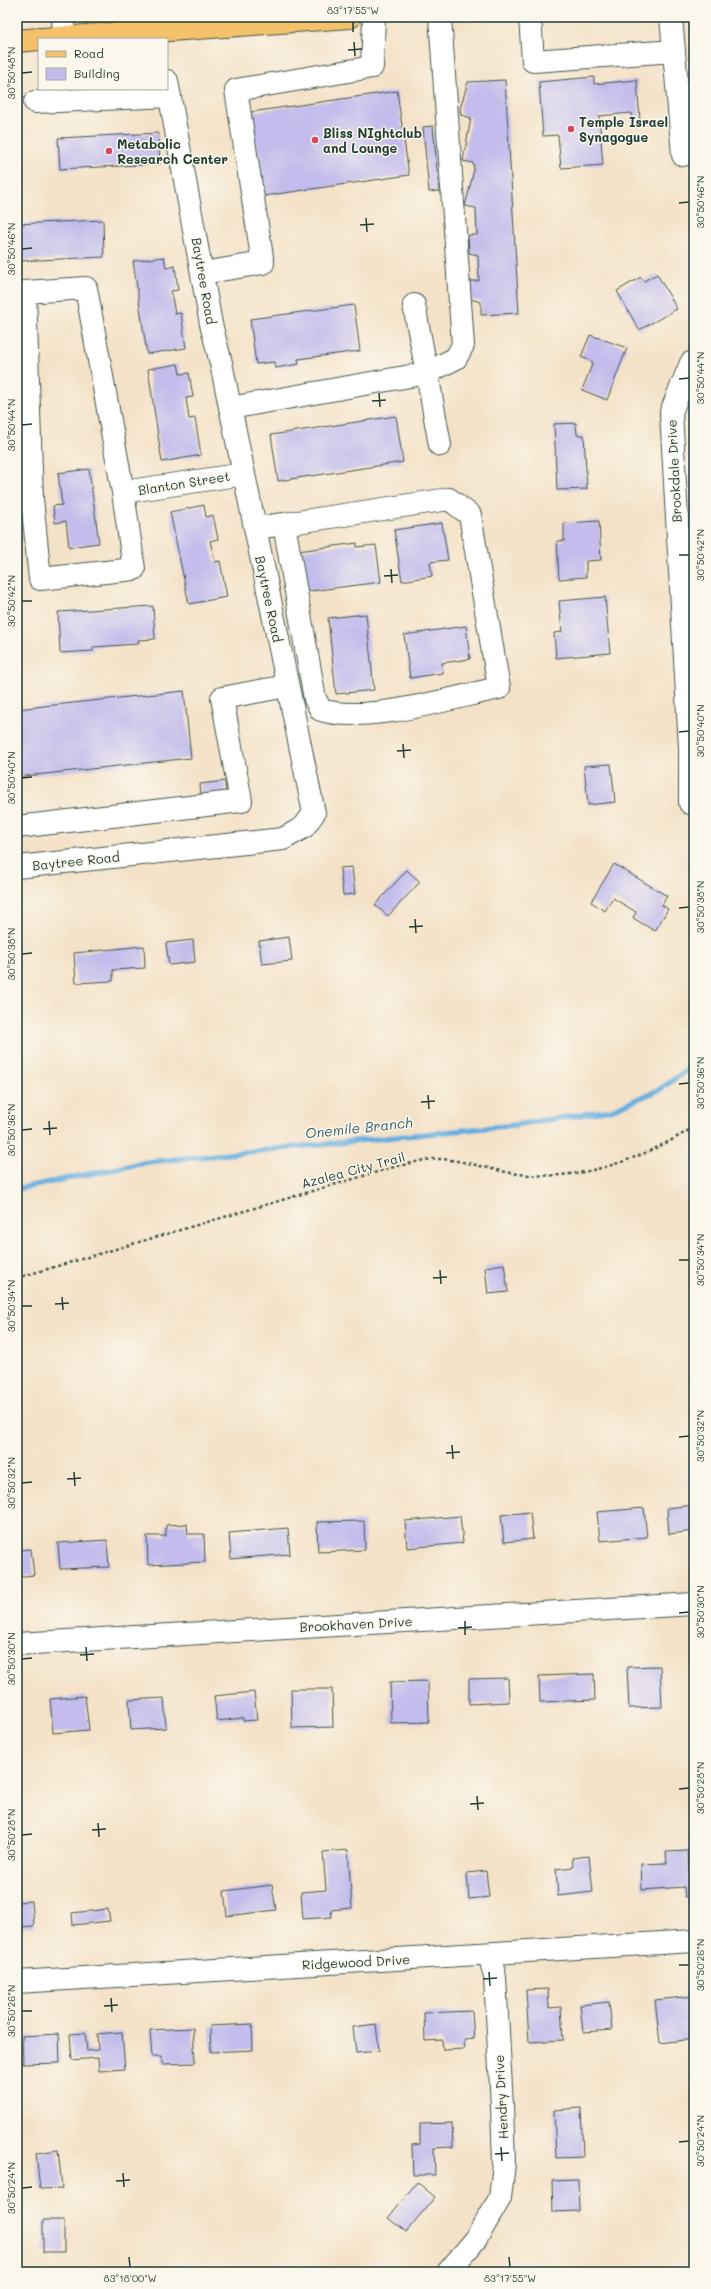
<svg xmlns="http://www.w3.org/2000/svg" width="711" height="2289" viewBox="0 0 711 2289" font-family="Mali,sans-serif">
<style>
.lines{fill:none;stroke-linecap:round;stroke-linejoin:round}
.stream{stroke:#67afdf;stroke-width:5.5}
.building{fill:#c3bcec}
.minor-casing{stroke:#3f564a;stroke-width:24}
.major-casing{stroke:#3f564a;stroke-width:24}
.path{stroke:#3f564a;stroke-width:2.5;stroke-dasharray:3 3;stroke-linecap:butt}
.minor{stroke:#fff;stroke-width:22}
.major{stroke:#f5c16b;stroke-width:22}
.ticks{fill:none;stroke:#1f3d34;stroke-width:1.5}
.poi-dot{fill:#d1495b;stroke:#fbf7ec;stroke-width:1.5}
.labels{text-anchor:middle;stroke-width:3;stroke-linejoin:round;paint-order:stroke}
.poi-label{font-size:13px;font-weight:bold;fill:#1f3d34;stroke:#fbf7ec;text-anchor:start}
.street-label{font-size:13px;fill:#1f3d34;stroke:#fbf7ec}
.water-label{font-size:14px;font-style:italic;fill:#355f67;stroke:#fbf7ec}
.neatline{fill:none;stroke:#1f3d34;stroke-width:1.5}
.ticks-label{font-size:10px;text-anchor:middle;fill:#1f3d34}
</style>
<rect width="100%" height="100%" fill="#fbf7ec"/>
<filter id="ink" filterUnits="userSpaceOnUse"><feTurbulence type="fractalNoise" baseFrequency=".025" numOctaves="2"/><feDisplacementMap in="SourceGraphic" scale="8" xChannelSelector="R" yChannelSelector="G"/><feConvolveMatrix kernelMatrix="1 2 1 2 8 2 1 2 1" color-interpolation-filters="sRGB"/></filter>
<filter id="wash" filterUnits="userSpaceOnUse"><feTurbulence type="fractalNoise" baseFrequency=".012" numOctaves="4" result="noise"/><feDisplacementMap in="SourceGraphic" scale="16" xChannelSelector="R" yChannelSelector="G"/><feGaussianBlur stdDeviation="0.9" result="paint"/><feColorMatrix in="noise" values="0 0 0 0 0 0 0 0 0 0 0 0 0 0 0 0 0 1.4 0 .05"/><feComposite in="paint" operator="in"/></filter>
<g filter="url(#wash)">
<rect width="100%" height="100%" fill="#f4e2c8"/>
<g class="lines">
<!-- stream -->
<path class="stream" d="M17,1189l131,-27 366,-37 97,-15 48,-20 35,-25"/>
</g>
<g id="blocks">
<!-- building -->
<path class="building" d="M594,77v7l43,-4 3,42h-8l-1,-9 -32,3 4,49 -42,3 -3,-33 -15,1 -4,-54z
M505,80l14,233 -38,2v-13l-11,-3 -1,-18h10l-1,-26 -9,-2 -1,-18h9l-1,-27 -11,-2 9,-36 -1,-7 -10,-2 8,-43 -10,-3 -1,-6 8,-27z
M397,91l12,84 -146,21 -12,-84z
M433,126l6,65 -10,1 -6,-65z
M158,133l2,31 -100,5 -2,-31z
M103,220l1,37 -87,4v-37z
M164,257l2,11 9,-2 3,24 -7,1 4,23 6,-1 5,35 -39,6 -14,-93z
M657,274l20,35 -38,21 -22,-39 24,-14 3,4z
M354,305l6,46 -62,8 1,5 -24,4 -1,-6 -18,2 -6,-45z
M590,335l37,13 -20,52 -25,-10 11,-28 -12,-5z
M178,364l2,10 9,-1 4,24 -7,1 3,21 6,-1 6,37 -39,7 -14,-93z
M396,416l7,46 -125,19 -7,-46z
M576,423l1,12h7l3,54 -30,1 -3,-66z
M89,469l10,74 -30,4 -3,-26 -11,2 -2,-17 9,-1 -4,-32z
M204,505l2,12 7,-2 5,24 -8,2 5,21 5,-1 7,36 -38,7 -19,-92z
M599,521l2,39 -15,1v16l-27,2 -2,-38h7v-18z
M442,523l6,37 -18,2 2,14 -30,5 -8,-51z
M357,543v4l19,-2 5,37 -78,10 -5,-41z
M605,597l5,56 -54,5 -2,-25 8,-1 -3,-31z
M153,606l2,33 -17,1 1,4 -46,3v4l-33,2 -2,-41z
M366,614l8,76 -38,4 -8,-76z
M466,626l4,33 -28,4 1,10 -33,5 -6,-43z
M184,691l7,67 -174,19v-68z
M611,764l4,38 -27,3 -4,-39z
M225,781l1,14 -25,2 -1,-13z
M614,864l53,32 -5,9 6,4 -13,22 -22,-13 3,-6 -23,-14 -8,13 -14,-9z
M352,867l3,27 -12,1 -3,-27z
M407,870l13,12 -32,34 -13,-11z
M289,937l3,24 -30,3 -3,-23z
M193,940l2,22 -26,3 -3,-22z
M144,946l1,22 -32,2v11l-37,2 -2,-30z
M504,1264l4,28 -20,2 -3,-27z
M694,1505v26l-25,3 -2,-26z
M644,1508l3,29 -47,4 -3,-29z
M530,1512l3,27 -29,3 -3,-27z
M460,1516l3,27 -56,5 -2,-27z
M364,1521l1,29 -47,2 -1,-30z
M187,1524l1,10h16l1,28 -57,3 -1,-29h19v-11z
M288,1528l2,26 -59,5 -2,-26z
M107,1540l2,27 -49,2 -2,-26z
M31,1549l3,26 -17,2v-27z
M660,1666l2,41 -33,1 -2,-41z
M594,1674l1,26 -55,2 -1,-26z
M508,1678l1,24 -40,2v-25z
M428,1681l1,41 -38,1 -1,-41z
M291,1689h41l1,38 -41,1z
M254,1692l3,28 -14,1v-3l-26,3 -3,-25z
M85,1696l4,34 -36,3 -3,-34z
M164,1698l2,30 -35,2 -2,-30z
M348,1850l4,58 -21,2 1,7 -29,2 -2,-27 25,-2 -3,-38z
M688,1851l1,19h5v26l-9,1 -1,-10 -42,3 -1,-26 26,-1 -1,-11z
M589,1856l4,36 -35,4 -2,-27 17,-2 -1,-9z
M486,1871l3,26 -20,2 -2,-26z
M272,1885l4,25 -49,6 -3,-25z
M32,1901l2,25 -17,1v-25z
M108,1909l2,12 -37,4 -1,-12z
M548,1989l1,19 12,-1 2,33 -34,2 -3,-52z
M694,1996v43l-34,4 -5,-43z
M609,2002l3,28 -29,2 -3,-27z
M472,2011l2,28 -10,1 1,9 -22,1 -1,-10 -17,1 -1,-28z
M252,2024l1,26 -42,2 -1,-26z
M376,2024l3,27 -23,2 -3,-26z
M193,2028l2,35 -33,1v-8h-10l-2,-26z
M122,2032l3,37 -26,2 -1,-13 -26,2 -2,-26 15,-1 2,18 11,-1 -1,-16z
M59,2034l1,29 -37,1 -1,-28z
M581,2108l2,49 -27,1 -2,-48z
M452,2123l1,24 -19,1 1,27h-22l-1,-30 8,-1v-20z
M58,2150l4,38 -22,1 -4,-36z
M578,2180l1,31 -26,1 -1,-31z
M417,2182l18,15 -29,35 -18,-14z
M43,2220h21v32h-21z"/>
</g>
</g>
<g filter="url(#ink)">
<use href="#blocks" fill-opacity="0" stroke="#3f564a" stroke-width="1"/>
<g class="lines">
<defs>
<path id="minor" d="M63,17l1,21
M440,17l23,328 -7,13 -29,15 13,72
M530,17l3,44 141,-10
M671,17l12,138
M35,102l135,-6
M202,273l61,-10 -27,-173 136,-23 2,-50
M86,288l37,204 11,77 -94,10 -8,-80 -7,-207z
M230,408l197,-35 -13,-68
M123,492l121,-18
M255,528l29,-4 31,175 6,11c46,14 130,-12 178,-22l-29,-173 -21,-16 -165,25
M690,803v-55l-19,-336 20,-49h3
M17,827l224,-26 -19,-103 65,-12
M17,867l266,-28 21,-12 10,-14 -93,-450 -10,-39 -44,-243
M17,1644l677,-40
M17,1982l677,-41
M448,2272l28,-33 24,-41 4,-34 -2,-58 -7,-129 -6,-23"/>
<path id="major" d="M43,39l307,-22
M17,41l22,-2"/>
</defs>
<!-- minor casing -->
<use href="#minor" class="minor-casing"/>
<!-- major casing -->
<use href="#major" class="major-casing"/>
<!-- path -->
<path class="path" d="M17,1278l377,-111c12,-2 26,-7 39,-8 28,-1 58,12 86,15 61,8 124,-15 175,-47"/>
<!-- minor -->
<use href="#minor" class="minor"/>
<!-- major -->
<use href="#major" class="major"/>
</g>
</g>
<!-- ticks -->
<path class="ticks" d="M353,22v10M354,42l1,14M348,50l14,-1M22,73l10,-1M679,203l10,-1M366,218l1,14M360,225l14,-1M22,249l10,-1M679,379l10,-1M379,393l1,14M372,401l14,-1M22,425l10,-1M679,555h10M391,569l1,14M384,576l14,-1M22,601h10M679,732l10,-1M403,744l1,14M397,751l14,-1M22,778l10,-1M679,908l10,-1M415,919l1,14M409,927l14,-1M22,954l10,-1M679,1084l10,-1M428,1095l1,14M421,1102l14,-1M49,1121l1,14M43,1129l14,-1M22,1130l10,-1M679,1260h10M440,1270l1,14M433,1278l14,-1M62,1297l1,13M55,1304l14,-1M22,1306h10M679,1437l10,-1M452,1445l1,14M446,1453l14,-1M74,1472l1,14M67,1479l14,-1M22,1483l10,-1M679,1613l10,-1M465,1621v14M458,1628l14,-1M86,1647l1,14M80,1655l14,-1M22,1659l10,-1M679,1789l10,-1M477,1796l1,14M470,1804l14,-1M98,1823l1,14M92,1830l14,-1M22,1835l10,-1M679,1965h10M489,1972l1,14M483,1979l14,-1M111,1998l1,14M104,2006l14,-1M22,2011h10M679,2142l10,-1M501,2147l1,14M495,2154l14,-1M123,2173l1,14M116,2181l14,-1M22,2188l10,-1M129,2257l1,10M509,2257l1,10"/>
<!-- markers -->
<g class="poi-dot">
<circle cx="571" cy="129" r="4"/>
<circle cx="315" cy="140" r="4"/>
<circle cx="109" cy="151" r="4"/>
</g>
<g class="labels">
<!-- poi labels -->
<g class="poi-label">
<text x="579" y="127">Temple Israel<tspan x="579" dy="15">Synagogue</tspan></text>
<text x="323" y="138">Bliss NIghtclub<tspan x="323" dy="15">and Lounge</tspan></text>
<text x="117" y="149">Metabolic<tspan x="117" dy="15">Research Center</tspan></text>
</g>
<!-- street labels -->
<g class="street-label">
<text transform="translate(204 281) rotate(80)" y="5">Baytree Road</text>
<text transform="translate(674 471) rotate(-93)" y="5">Brookdale Drive</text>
<text transform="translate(184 483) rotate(-9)" y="5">Blanton Street</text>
<text transform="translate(269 599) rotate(78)" y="5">Baytree Road</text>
<text transform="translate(76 861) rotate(-6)" y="5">Baytree Road</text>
<text transform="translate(353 1170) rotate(-15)" y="5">Azalea City Trail</text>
<text transform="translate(356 1624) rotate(-3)" y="5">Brookhaven Drive</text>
<text transform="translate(356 1962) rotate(-3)" y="5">Ridgewood Drive</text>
<text transform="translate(501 2097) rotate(-93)" y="5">Hendry Drive</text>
</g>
<!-- water labels -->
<g class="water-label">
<text transform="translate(359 1128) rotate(-6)" y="5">Onemile Branch</text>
</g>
</g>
<!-- margin -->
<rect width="711" height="2289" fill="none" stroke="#fbf7ec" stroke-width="44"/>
<!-- legend -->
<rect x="38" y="38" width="130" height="52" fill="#fbf7ec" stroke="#a3ada2"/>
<rect x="46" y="51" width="20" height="6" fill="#f5c16b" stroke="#a3ada2"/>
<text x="74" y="58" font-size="12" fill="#1f3d34">Road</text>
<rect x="46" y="68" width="20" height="12" fill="#c3bcec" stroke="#a3ada2"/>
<text x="74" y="78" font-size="12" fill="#1f3d34">Building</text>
<rect x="22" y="22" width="667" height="2245" class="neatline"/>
<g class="ticks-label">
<text x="353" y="14">83°17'55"W</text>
<text transform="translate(11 73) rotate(-90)" y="4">30°50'48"N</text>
<text transform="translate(700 202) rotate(-90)" y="4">30°50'46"N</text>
<text transform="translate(11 249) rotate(-90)" y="4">30°50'46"N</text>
<text transform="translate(700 378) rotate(-90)" y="4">30°50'44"N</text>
<text transform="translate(11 425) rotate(-90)" y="4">30°50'44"N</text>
<text transform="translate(700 555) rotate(-90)" y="4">30°50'42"N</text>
<text transform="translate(11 601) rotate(-90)" y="4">30°50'42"N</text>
<text transform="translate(700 731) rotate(-90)" y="4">30°50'40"N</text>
<text transform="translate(11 778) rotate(-90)" y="4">30°50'40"N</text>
<text transform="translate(700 907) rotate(-90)" y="4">30°50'38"N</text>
<text transform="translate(11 954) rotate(-90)" y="4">30°50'38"N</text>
<text transform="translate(700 1083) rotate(-90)" y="4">30°50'36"N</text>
<text transform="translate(11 1130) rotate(-90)" y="4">30°50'36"N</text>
<text transform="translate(700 1260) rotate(-90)" y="4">30°50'34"N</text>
<text transform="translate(11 1306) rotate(-90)" y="4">30°50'34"N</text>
<text transform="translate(700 1436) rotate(-90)" y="4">30°50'32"N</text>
<text transform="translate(11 1483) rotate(-90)" y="4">30°50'32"N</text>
<text transform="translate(700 1612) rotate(-90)" y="4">30°50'30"N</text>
<text transform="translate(11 1659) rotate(-90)" y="4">30°50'30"N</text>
<text transform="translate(700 1788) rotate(-90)" y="4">30°50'28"N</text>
<text transform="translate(11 1835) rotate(-90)" y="4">30°50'28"N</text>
<text transform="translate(700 1965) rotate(-90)" y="4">30°50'26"N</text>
<text transform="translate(11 2011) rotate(-90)" y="4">30°50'26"N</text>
<text transform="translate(700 2141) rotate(-90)" y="4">30°50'24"N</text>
<text transform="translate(11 2188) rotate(-90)" y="4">30°50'24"N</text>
<text x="130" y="2282">83°18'00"W</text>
<text x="510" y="2282">83°17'55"W</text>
</g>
</svg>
